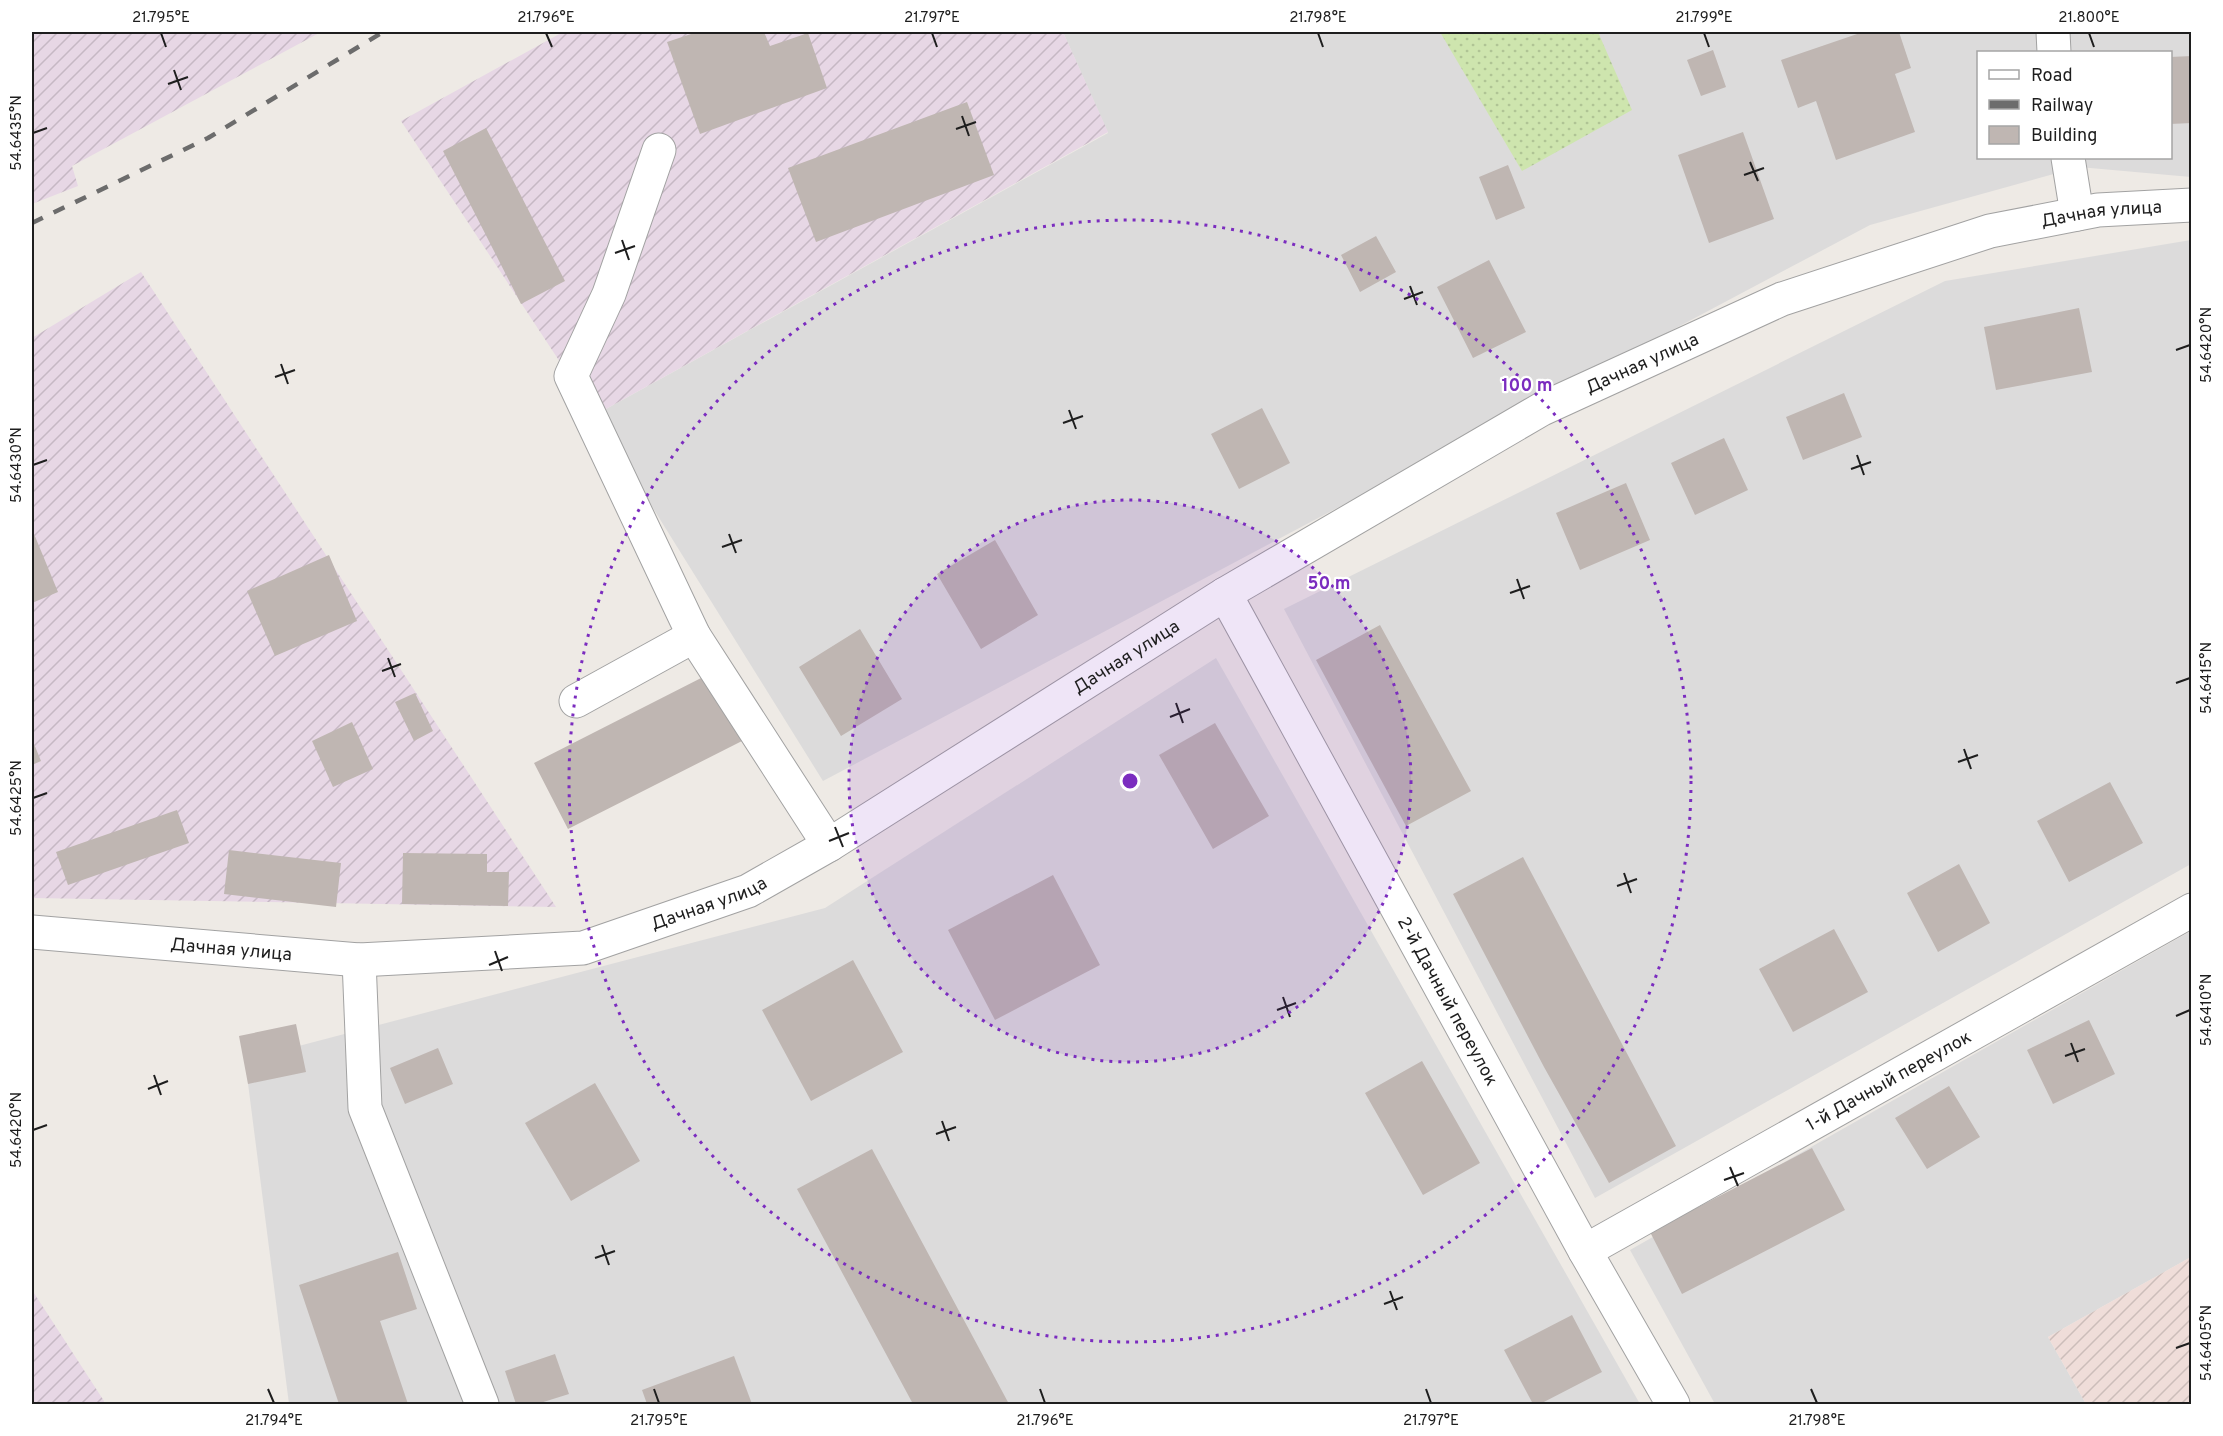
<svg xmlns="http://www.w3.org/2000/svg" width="2223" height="1436" viewBox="0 0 2223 1436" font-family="Overpass,sans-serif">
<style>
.residential{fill:#dcdbdb;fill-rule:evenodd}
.industrial{fill:url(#industrial-furrows)}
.military{fill:url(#military-furrows)}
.garden{fill:url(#garden-dots)}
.building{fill:#bfb6b2}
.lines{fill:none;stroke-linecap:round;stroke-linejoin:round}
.minor-casing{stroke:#a2a2a2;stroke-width:35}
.minor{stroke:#fff;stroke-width:33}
.rail{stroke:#6c6c6c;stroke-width:4.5;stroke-dasharray:12 12;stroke-linecap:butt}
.ticks{fill:none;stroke:#1e1e1e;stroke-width:2}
.ring{fill:none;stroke:#7b2cbf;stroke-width:3;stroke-dasharray:3 6}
.labels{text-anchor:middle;stroke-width:4.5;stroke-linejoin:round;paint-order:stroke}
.street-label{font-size:18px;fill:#1e1e1e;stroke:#fff}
.centre{fill:#7b2cbf;stroke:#fff;stroke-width:3}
.ring-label{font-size:18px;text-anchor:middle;font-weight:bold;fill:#7b2cbf;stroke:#fff;stroke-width:4.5;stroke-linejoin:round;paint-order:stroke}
.neatline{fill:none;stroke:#1e1e1e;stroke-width:2}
.ticks-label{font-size:15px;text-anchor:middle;fill:#1e1e1e}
</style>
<defs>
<pattern id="industrial-furrows" width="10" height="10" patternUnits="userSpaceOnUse" patternTransform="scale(1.5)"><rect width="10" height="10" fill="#e7d7e5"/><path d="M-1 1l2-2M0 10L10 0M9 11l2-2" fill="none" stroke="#c6b8c4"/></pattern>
<pattern id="military-furrows" width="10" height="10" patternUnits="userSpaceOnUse" patternTransform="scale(1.5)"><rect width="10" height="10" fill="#efddd9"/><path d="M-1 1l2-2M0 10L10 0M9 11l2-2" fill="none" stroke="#ccbdba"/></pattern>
<pattern id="garden-dots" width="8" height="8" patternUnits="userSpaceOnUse" patternTransform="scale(1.5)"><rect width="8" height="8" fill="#cee5ae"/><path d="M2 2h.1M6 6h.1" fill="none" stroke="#b0c495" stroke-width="1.8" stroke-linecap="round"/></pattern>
</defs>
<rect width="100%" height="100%" fill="#eeeae5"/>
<!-- residential -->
<path class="residential" d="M1063,32h1128v145l-112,-10 -209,58 -1047,556 -228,-366 513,-282zM1978,52h192v106h-192z
M2191,240v624l-596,334 -311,-589 661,-328z
M1216,658l424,746h-1351l-44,-344 580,-152z
M2191,931v326l-143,80 38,67h-371l-85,-154z"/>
<!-- industrial -->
<path class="industrial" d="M32,32h289l-249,134 6,20 -46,18z
M563,32h500l45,100 -513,283 -194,-294z
M141,272l415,635 -524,-9v-560z
M32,1290l72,111 -1,3h-71z"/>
<!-- military -->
<path class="military" d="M2191,1257v147h-105l-38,-67z"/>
<!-- garden -->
<path class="garden" d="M1440,32h158l34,78 -110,61z"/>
<!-- building -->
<path class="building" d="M697,32h67l6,14 38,-13 19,55 -127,46 -33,-92z
M1863,32h36l12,36 -16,6 20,58 -79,28 -20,-59 -18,7 -17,-48z
M1713,50l13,37 -25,9 -14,-36z
M2192,56v67l-22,1v-67z
M967,102l27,73 -178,67 -28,-74z
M486,128l79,153 -44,23 -78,-153z
M1743,132l31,87 -65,24 -31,-88z
M1508,165l17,43 -29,12 -17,-43z
M1376,236l20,36 -36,20 -19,-37z
M1489,260l37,72 -53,26 -36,-71z
M2079,308l13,64 -96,18 -12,-63z
M1844,393l18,44 -59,23 -17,-43z
M1262,408l28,55 -51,26 -28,-55z
M1724,438l24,52 -53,25 -24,-52z
M1626,483l24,57 -70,30 -24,-57z
M32,529l26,63 -26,11z
M995,540l43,75 -57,34 -44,-75z
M329,555l28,66 -82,35 -28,-65z
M1380,625l91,166 -65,35 -90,-166z
M860,629l42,70 -61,37 -42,-69z
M707,675l35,66 -174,88 -34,-66z
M415,693l18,38 -19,10 -19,-39z
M352,722l21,47 -40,18 -21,-46z
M1215,723l54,93 -56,33 -54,-94z
M32,739l9,22 -9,4z
M2110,782l33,61 -74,39 -32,-61z
M177,810l12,33 -121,42 -12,-33z
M229,850l112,13 -5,44 -112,-13z
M403,853l84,1v18h22l-1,34 -106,-2z
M1523,857l153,289 -67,37 -65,-116 -91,-173z
M1959,864l31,59 -52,29 -31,-59z
M1053,875l47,90 -105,55 -47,-90z
M1834,929l34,63 -75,40 -34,-63z
M853,960l50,92 -92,49 -49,-91z
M2089,1020l26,54 -62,30 -26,-54z
M296,1024l10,48 -58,12 -9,-48z
M438,1048l15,36 -48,20 -15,-36z
M1422,1061l58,102 -57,32 -58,-102z
M595,1083l45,78 -69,40 -46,-78z
M1949,1086l31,51 -53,32 -32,-51z
M1812,1148l33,62 -163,84 -32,-62z
M872,1149l137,255h-96l-116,-215z
M398,1252l19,57 -37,12 28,83h-69l-40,-119z
M1572,1315l30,57 -62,32h-7l-29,-54z
M555,1354l14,40 -32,10h-21l-11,-33z
M734,1356l18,48h-105l-5,-14z"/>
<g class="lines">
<defs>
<g id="minor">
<path d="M2053,32l1,20"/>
<path d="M659,150l-50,144 -38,82 123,260 135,209"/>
<path d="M2068,158l9,56"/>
<path id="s1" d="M1225,594l360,657 88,153"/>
<path d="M576,701l118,-65"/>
<path id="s2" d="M32,932l327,28 224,-12 165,-57 81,-46 396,-251 317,-185 240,-110 208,-68 108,-21 94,-5"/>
<path d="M359,960l6,148 117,296"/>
<path id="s3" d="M1585,1251l607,-341"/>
</g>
</defs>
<!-- minor casing -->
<use href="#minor" class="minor-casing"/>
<!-- minor -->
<use href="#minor" class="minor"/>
<!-- rail -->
<path class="rail" d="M32,223l176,-85 175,-106"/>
</g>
<!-- ticks -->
<path class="ticks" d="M161,33l5,14M546,33l6,14M932,33l5,14M1318,33l5,14M1704,33l5,14M2089,33l5,14M174,70l7,20M168,84l20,-7M962,116l7,20M956,129l20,-7M33,133l14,-5M1750,162l8,19M1744,175l20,-7M622,240l7,20M615,253l20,-7M1410,286l7,19M1404,299l19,-7M2176,350l14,-5M281,364l7,20M275,377l20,-7M1069,410l7,19M1063,423l20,-7M1857,455l7,20M33,465l14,-5M1851,469l20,-7M729,534l7,19M722,547l20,-7M1517,579l7,20M1510,593l20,-7M388,658l7,19M382,671l19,-7M2176,683l14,-5M1176,703l7,20M1170,717l20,-8M1964,749l7,20M1958,762l20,-7M33,798l14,-5M835,827l8,20M829,841l20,-8M1624,873l7,20M1617,886l20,-7M495,951l7,20M489,965l19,-8M1283,997l7,20M1277,1010l19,-7M2176,1016l14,-6M2071,1043l7,19M2065,1056l20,-7M154,1075l7,20M148,1089l20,-8M942,1121l7,20M33,1130l14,-5M936,1134l20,-7M1730,1167l8,19M1724,1180l20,-7M602,1245l7,20M595,1258l20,-7M1390,1291l7,19M1384,1304l19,-7M2176,1348l14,-5M268,1389l6,14M654,1389l5,14M1040,1389l5,14M1426,1389l5,14M1811,1389l6,14"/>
<!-- distance rings -->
<circle cx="1130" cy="781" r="281" fill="#7b2cbf" fill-opacity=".12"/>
<g class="ring">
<circle cx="1130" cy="781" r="281"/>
<circle cx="1130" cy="781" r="561"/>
</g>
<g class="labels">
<!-- street labels -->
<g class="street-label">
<text dy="6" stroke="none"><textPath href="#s2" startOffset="2252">Дачная улица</textPath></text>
<text dy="6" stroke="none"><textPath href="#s2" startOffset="1766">Дачная улица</textPath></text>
<text dy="6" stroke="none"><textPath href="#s2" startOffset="1172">Дачная улица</textPath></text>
<text dy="6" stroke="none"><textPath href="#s2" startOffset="686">Дачная улица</textPath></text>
<text dy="6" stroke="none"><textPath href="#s2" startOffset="200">Дачная улица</textPath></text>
<text dy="6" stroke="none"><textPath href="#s1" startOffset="464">2-й Дачный переулок</textPath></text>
<text dy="6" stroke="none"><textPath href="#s3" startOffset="348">1-й Дачный переулок</textPath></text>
</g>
</g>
<circle cx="1130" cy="781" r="9" class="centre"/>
<g class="ring-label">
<text x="1527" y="391">100 m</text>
<text x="1329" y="589">50 m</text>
</g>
<!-- border -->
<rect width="2223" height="1436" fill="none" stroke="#ffffff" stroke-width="66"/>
<!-- legend -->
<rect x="1977" y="51" width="195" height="108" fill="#ffffff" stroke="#a5a5a5" stroke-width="1.5"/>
<rect x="1989" y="70" width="30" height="9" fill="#ffffff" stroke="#a5a5a5" stroke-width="1.5"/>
<text x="2031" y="81" font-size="18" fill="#1e1e1e">Road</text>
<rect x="1989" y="100" width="30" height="9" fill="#6c6c6c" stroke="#a5a5a5" stroke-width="1.5"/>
<text x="2031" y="111" font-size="18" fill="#1e1e1e">Railway</text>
<rect x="1989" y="126" width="30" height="18" fill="#bfb6b2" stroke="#a5a5a5" stroke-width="1.5"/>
<text x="2031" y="141" font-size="18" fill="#1e1e1e">Building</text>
<rect x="33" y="33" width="2157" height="1370" class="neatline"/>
<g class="ticks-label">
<text x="161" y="22">21.795°E</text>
<text x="546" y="22">21.796°E</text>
<text x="932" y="22">21.797°E</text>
<text x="1318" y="22">21.798°E</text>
<text x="1704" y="22">21.799°E</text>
<text x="2089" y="22">21.800°E</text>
<text transform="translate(16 133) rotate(-90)" y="5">54.6435°N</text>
<text transform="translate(2206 345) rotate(-90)" y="5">54.6420°N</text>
<text transform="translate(16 465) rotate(-90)" y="5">54.6430°N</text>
<text transform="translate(2206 678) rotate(-90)" y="5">54.6415°N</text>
<text transform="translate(16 798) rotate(-90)" y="5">54.6425°N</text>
<text transform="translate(2206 1010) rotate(-90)" y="5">54.6410°N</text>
<text transform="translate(16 1130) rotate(-90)" y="5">54.6420°N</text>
<text transform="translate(2206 1343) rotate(-90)" y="5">54.6405°N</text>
<text x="274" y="1425">21.794°E</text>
<text x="659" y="1425">21.795°E</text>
<text x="1045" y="1425">21.796°E</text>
<text x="1431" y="1425">21.797°E</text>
<text x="1817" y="1425">21.798°E</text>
</g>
</svg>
